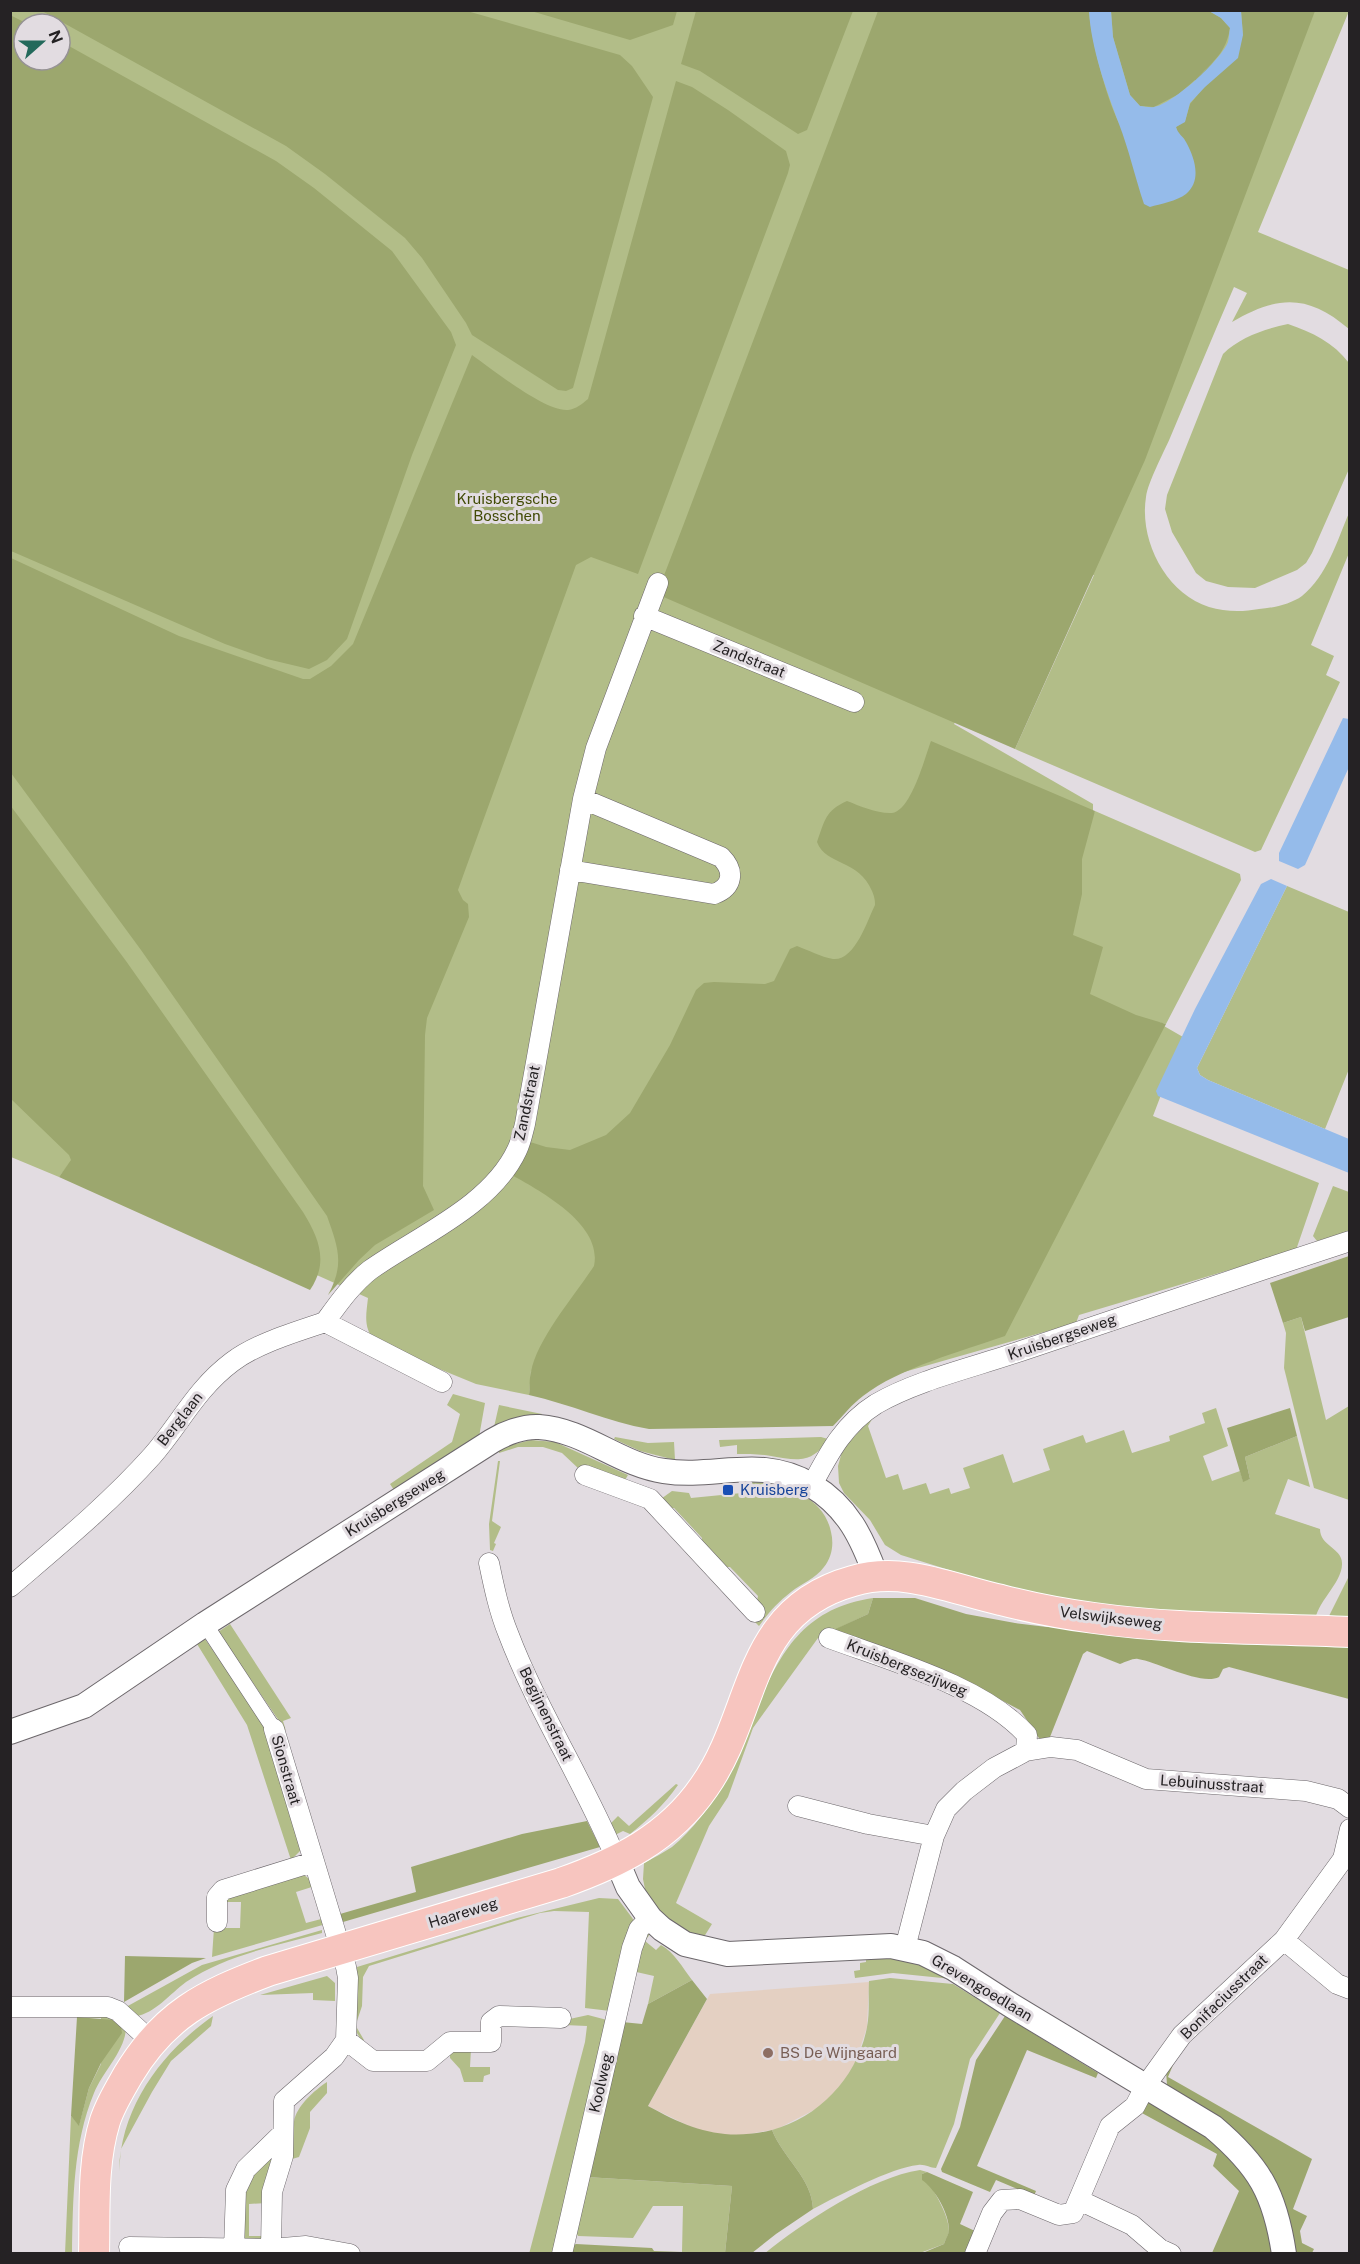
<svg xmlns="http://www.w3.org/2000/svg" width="1360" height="2264" viewBox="0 0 1360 2264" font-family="'Public Sans',sans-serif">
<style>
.education{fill:#e4d0c2}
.green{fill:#b2bd88;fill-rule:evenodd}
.forest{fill:#9ca76e}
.water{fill:#95bbea}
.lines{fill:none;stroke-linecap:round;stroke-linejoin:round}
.pedestrian-casing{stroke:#6c676b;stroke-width:16}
.minor-casing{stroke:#6c676b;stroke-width:21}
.tertiary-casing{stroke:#6c676b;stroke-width:26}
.primary-casing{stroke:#fff;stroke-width:32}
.pedestrian{stroke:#fff;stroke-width:15}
.minor{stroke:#fff;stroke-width:20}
.tertiary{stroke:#fff;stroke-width:24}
.primary{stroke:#f7c5bf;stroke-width:30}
.transit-dot{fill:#1a4fb4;stroke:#e2dce1;stroke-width:2}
.education-dot{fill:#8d6e63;stroke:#e2dce1;stroke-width:2}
.labels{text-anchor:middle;stroke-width:6;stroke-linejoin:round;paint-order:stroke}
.park-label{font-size:15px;fill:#424b06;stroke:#e2dce1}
.street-label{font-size:15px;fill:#252224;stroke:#e2dce1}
.transit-label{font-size:15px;fill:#164399;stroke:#e2dce1;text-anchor:start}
.education-label{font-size:15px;fill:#785e54;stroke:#e2dce1;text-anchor:start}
</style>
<rect width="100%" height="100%" fill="#e2dce1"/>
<!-- education -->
<path class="education" d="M869,1982l-2,45 -11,34 -10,17 -14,18 -14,12 -41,21 -33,6h-16l-19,-2 -20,-7 -41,-20 62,-112z"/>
<!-- green -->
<path class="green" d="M11,11h1338l-91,221 91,38v59c-41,-35 -71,-34 -117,-7l15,-29 -13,-6c-22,51 -43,101 -64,151 -7,16 -22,44 -24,59 -7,44 20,96 63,110 16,5 34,5 50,2 14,-1 32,-5 43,-13 25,-20 35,-55 47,-83v40l-38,92 23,11 -8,19 14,7 -79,168 -6,2 -240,-103 79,-174 -51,4 -89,145 139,80v11l2,-4 145,63 1,6 -75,144 -9,-2 26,15 -30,79 166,67 -23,67 -217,65 -3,8 -228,65 -317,-17 -2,24 -53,-11 -100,-41c-13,-15 -10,-27 -8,-45l-299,-134 -10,13 -48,-20zM24,24h36v36h-36z
M1288,324c24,8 46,19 61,39v106l-37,84 -6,10 -9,7 -42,18 -27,-1 -22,-6 -10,-8 -24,-41 -7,-23 2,-14 56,-141c17,-17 42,-25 65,-30z
M1287,886l62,26v157l-24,60 -117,-49 -8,-5 -3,-7z
M1333,1186l16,6v39l-32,10 -4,-5z
M1301,1317l25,103 23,-14v94l-35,-12 -30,-120 2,-35 -3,-10z
M453,1394l32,9 -6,34 -85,53 -4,-6 62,-42 8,-28 -13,-9z
M499,1405l43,9v2l-22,1 -26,10z
M1216,1408l12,38 -25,10 9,25 28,-10 3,10 7,-2 -5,-22 52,-21 13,51 -22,-8 -13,35 45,15c0,17 22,19 22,34 1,20 -27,40 -27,60l-189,-10 -119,-25 -106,-33 -16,-10 -15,-25 -26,-27 -5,-10 -1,-17 5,-18 31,-32 -6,10 18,52 12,-4 5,16 23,-7 4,11 19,-6 2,6 19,-6 -7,-20 40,-14 10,29 37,-13 -7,-21 40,-14 3,8 38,-13 8,23 38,-12 -1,-5 36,-13 -3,-10z
M615,1437l33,6 26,-1 1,18 -35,-9 -26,-12z
M821,1437l7,2c-16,26 -32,21 -57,17 -11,-2 -23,-2 -34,-2v-9l-17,2 -1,-7z
M531,1440l24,2 73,33 -4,7 -45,-13 -17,-16 -19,-6h-25l-19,6v-5z
M498,1461h2l-8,60 9,6 -7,16 2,1 -3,7 -3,-1 -1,-26z
M751,1482c32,1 73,14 80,50 3,12 1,25 -7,35 -8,11 -23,17 -33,25 -13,10 -23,21 -32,34l-6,-6 5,-24 -28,-29h-9l-20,-21 1,-8 -28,-30h-10l-6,-7 14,-10 17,2 2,5 61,-6z
M1349,1576v48l-21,-6z
M873,1598l-5,16 -50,24 -65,90 -25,69 -19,29 -33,77 36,21 -10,16 -21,-9 -34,-32 -4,-20 1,-16c9,-5 19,-10 28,-16 20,-16 39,-42 52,-64 42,-74 45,-170 149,-185z
M230,1624l61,94 -8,3 3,10 -68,-99z
M205,1639l62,89 34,122 -10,10 -44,-135 -50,-81z
M676,1784l2,1c-14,20 -29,34 -48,49l-7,-3 -8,4 -6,-10 9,-9 11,10z
M304,1875l8,6 3,5 -19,6 10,31 19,-5 1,6 -114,33 2,-29h26l1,-26h-15v-5z
M599,1898l19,1 18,24 -26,88 -25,-3 4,-96 -35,-1 -14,2 -171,53 -6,11 -1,29 -5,15v7l7,12 -2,1 -7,-11 2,-63 160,-49z
M322,1930v3c-46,13 -96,22 -136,49 -15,11 -32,32 -50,34l-10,-9 76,-42z
M645,1930l5,4 -5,7 11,9 5,-5c14,8 21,22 31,35l-44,24 6,-28 -22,-5z
M903,1957l49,22 -59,-6 -38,5 -1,-7 6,-1v-7l6,-1v-4z
M327,1976l8,7v18l-22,-1v-7l-53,2z
M890,1978l63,6 47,29 -30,46 -16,65 -18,44c-6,0 -11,-4 -18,-3 -28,3 -80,31 -105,44 -1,-31 -30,-51 -41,-79 48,-13 86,-54 95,-103 3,-16 1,-31 2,-46z
M77,2013l29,1 20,13c0,23 -23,44 -32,66 -21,51 -21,106 -22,160l-7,1 6,-138 8,9 10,-37 12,-24v-46l-24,-1z
M588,2015l19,5 -50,233 -28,1 56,-212 2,-16 -23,-1 1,-5z
M213,2016l-2,10 -40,35 -19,31 -31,57 -2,22c2,-65 43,-119 94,-155z
M471,2049l-1,18h20v7l-6,2 -1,6h-19l-4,-13 -10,-11v-6z
M327,2082v11l-17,19v16l-11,29 -7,2v4h-5c7,-18 4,-24 7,-41 2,-16 21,-32 33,-40z
M279,2147l-12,56 -18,1v32h17l1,3h-22l-3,-3v-43l10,-23z
M920,2170l7,2 -5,2c10,13 27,40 27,57 0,4 -4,9 -5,13l-24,9 -156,1c38,-31 108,-77 156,-84z
M586,2177l146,9 -7,67 -43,-1 1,-46h-30l-20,32 -55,-2 -4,-8z"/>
<!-- forest -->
<path class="forest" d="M42,11h425l153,44 12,11 21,31 -80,291 -7,3 -8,-1 -86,-55 -6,-12 -44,-65 -17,-20 -80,-64 -39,-28z
M531,11h146l-4,14 -43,15z
M696,11h157l-46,119 -9,4 -98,-63 -19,-7z
M878,11h211c2,28 17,86 30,112l66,17 -7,-6 -2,-7 9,-6 5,-17 14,-17 -9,-7 -16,14 -25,13 -14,-1 -10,-11 -17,-58 -2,-26h98l12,7 9,10c-4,25 -17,34 -34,51l47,-44 -2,-24h74l-170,449 -130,289 -356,-154 -1,-4 25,-65z
M10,15l18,9h-4v36h36v-19l216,120 38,27 78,63 59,81 5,13 -44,110 -65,184 -20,21 -18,9 -42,-10 -42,-15 -214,-93z
M676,81l16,6 36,23 58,41 4,14 -2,8 -150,401 -47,-17 -15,8 -113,311 -5,14 5,10 5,4 1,13 -42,101 -2,17 -2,151 11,24 -59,35 -16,15 -31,35c17,-31 10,-48 -1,-79l-186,-266 -130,-177v-215l168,78 124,43h7l21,-13 22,-22 119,-289c20,14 73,57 96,55 8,-1 14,-6 20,-11z
M931,741l164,70 -13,48v35l-9,41 30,12 -13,47 46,21 30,9 -161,312c-43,15 -106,32 -142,60 -11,8 -20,20 -30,30l-184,3c-41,-7 -79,-25 -120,-34 1,-7 0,-16 2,-23 6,-33 44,-77 63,-106 9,-42 -54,-75 -84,-92l17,-33 19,6 24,3 36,-15 24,-22 40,-68 26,-55 8,-7 10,-1 51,2 9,-3 16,-32 7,-3c11,4 24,11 36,13 22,2 34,-38 42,-54 0,-6 -1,-9 -3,-14 -13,-32 -46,-25 -55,-49 8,-22 8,-31 30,-41 13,5 31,13 45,12 19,-2 33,-56 39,-72z
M10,805l116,156 177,251c16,26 26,50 7,78l-251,-113 12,-17 -2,-5 -58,-56z
M1349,1256v61l-44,14 -4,-14 -18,6 -13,-40z
M1290,1408l7,28 -52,21 5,22 -7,3 -16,-54z
M873,1598h42l51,16 49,9 32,4 302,15v57l-120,-32 -6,2 -4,8c-18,9 -61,-15 -81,-18 -5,-1 -12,3 -18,5l-33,-13 -4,3 -35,88 -5,2 -23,-34 -55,-29 -136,-49 39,-18z
M587,1821l13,26 -257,75 -3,-8 76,-22 -5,-25 111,-33z
M125,1956l81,2 -14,5 -68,39z
M692,1980l15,19 -59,107c42,23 75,36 124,24 11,28 40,48 41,79l-37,25 -24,19h-27l7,-67 -146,-9 36,-155 20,2 6,-20z
M1005,2016l93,57 -2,5 -69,-28 -50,116 59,25 -2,5 -38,-16 -6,12 -48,-20 -1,-3 19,-42 16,-67z
M77,2017l36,3 8,7 1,6 -21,30 -12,25 -10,38 -8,-10z
M1170,2063l3,2 -5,12 144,82 -19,50 14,7 -7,15 2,12 12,6 -2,4h-19l-5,-33 -121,-135 -1,-15z
M1148,2101l62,35 48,53 17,64h-63l27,-62 -26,-25 4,-12 -77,-42z
M927,2172l46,20 -13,32 15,7 -10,22 -45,1 24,-10c1,-4 5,-10 5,-14 0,-17 -14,-41 -27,-50v-6z
M576,2244l76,4 2,3 59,2 -145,1 1,-7z"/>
<!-- water -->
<path class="water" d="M1089,11h22l2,26 17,58 10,11c4,0 10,2 14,1 19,-3 67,-47 74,-65 1,-4 1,-9 2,-14l-9,-10 -12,-7h32l2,24 -5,23 -33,29 -15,16 -5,19 -9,5c2,7 7,9 10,15 9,16 16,39 0,52 -9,7 -26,10 -36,13l-6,-3c-9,-27 -15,-54 -25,-80 -13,-35 -28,-76 -30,-113z
M1343,718l6,1v48l-44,98 -7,4 -19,-8v-8z
M1271,879l16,7 -90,182 3,7 8,5 141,59v34l-191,-77 -2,-5 39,-82 66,-125z"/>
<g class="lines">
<defs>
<path id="pedestrian" d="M205,1624l69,105"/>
<path id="minor" d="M644,616l210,86
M570,870l144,24c19,-7 21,-23 7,-37l-138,-58
M325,1322c13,-18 27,-38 45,-52 48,-34 121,-64 147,-120 4,-8 6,-18 8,-26l58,-325 13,-51 62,-165
M585,1475l65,24 105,113
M812,1485c17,-32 32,-61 64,-81 41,-24 99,-37 145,-53 109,-37 219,-74 329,-110
M489,1563c5,24 10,48 19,70 30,79 77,150 109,228
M10,1587c49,-42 99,-83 142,-131 28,-32 44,-67 80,-94 25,-19 64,-30 93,-40l117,60
M829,1638c62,23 154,48 198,97l-1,16
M798,1806l70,18 66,12
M217,1922v-25l6,-7 90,-28
M1284,1940l53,44 13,5
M905,1948l29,-112 12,-27 18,-18 30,-23 32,-17 25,-4 26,3 69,29 160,12 32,8 12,9
M10,2007h98l10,4 33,30
M346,2040l27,21h54l23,-19h41v-20l8,-6 62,2
M1079,2200l53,25 28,24 11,5
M129,2247l142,2 1,-57 11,-36 1,-55 50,-44 12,-17 2,-62 -2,-11 -72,-238
M234,2249l2,-59 10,-21 37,-36
M271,2249l35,-3 44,8
M562,2254l70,-306 7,-19 11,-11
M975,2254l17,-41 10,-13 18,-1 39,16 14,-2 37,-87 25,-20 11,-21 36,-50 102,-95 59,-81 7,-30"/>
<path id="tertiary" d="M10,1732l74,-26 121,-82 287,-183c13,-8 32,-15 47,-14 46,3 81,38 125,44 52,8 97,-16 147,14 37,22 51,53 65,91
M617,1861l11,26 22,31 12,11 23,15 43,10 163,-8 32,7 30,15 56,36 204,123c46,39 62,66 71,127"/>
<path id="primary" d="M94,2254c1,-44 -2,-91 11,-133 5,-16 15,-32 23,-46 36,-60 76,-80 140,-104l293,-88c57,-20 108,-45 143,-96 53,-75 40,-176 149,-206 51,-15 98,8 148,19 31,8 62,14 93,18 85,12 170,10 256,14"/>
</defs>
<!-- pedestrian casing -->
<use href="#pedestrian" class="pedestrian-casing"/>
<!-- minor casing -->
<use href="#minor" class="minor-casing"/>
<!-- tertiary casing -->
<use href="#tertiary" class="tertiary-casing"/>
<!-- primary casing -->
<use href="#primary" class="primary-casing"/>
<!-- pedestrian -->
<use href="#pedestrian" class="pedestrian"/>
<!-- minor -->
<use href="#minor" class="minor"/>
<!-- tertiary -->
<use href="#tertiary" class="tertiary"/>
<!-- primary -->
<use href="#primary" class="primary"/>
</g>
<!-- markers -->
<rect class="transit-dot" x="722" y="1484" width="12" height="12" rx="3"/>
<circle class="education-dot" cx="768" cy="2053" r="6"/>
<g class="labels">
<!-- park labels -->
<g class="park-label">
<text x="507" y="504">Kruisbergsche<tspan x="507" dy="17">Bosschen</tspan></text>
</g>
<!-- street labels -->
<g class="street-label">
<text transform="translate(749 659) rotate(22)" y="5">Zandstraat</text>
<text transform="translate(527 1103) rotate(-78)" y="5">Zandstraat</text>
<text transform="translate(1062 1337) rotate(-19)" y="5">Kruisbergseweg</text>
<text transform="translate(180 1419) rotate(-52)" y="5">Berglaan</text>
<text transform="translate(395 1503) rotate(-32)" y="5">Kruisbergseweg</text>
<text transform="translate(1111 1618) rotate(7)" y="5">Velswijkseweg</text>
<text transform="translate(907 1668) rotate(22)" y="5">Kruisbergsezijweg</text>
<text transform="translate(546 1714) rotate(64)" y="5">Begijnenstraat</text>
<text transform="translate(286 1770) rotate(74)" y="5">Sionstraat</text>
<text transform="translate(1212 1784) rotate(4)" y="5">Lebuinusstraat</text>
<text transform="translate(463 1913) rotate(-17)" y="5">Haareweg</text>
<text transform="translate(982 1988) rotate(31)" y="5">Grevengoedlaan</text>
<text transform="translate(1224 1997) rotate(-44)" y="5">Bonifaciusstraat</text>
<text transform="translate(601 2083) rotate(-77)" y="5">Koolweg</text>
</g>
<!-- transit labels -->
<g class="transit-label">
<text x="740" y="1495">Kruisberg</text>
</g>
<!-- education labels -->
<g class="education-label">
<text x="780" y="2058">BS De Wijngaard</text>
</g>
</g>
<!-- border -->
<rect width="1360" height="2264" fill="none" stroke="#252224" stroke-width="24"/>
<!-- north arrow -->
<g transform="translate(42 42) rotate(69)"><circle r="28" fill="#e2dce1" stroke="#969295" stroke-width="1.5"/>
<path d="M0-4.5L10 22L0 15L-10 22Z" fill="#23695b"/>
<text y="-9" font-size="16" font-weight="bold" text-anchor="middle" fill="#252224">N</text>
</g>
</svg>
